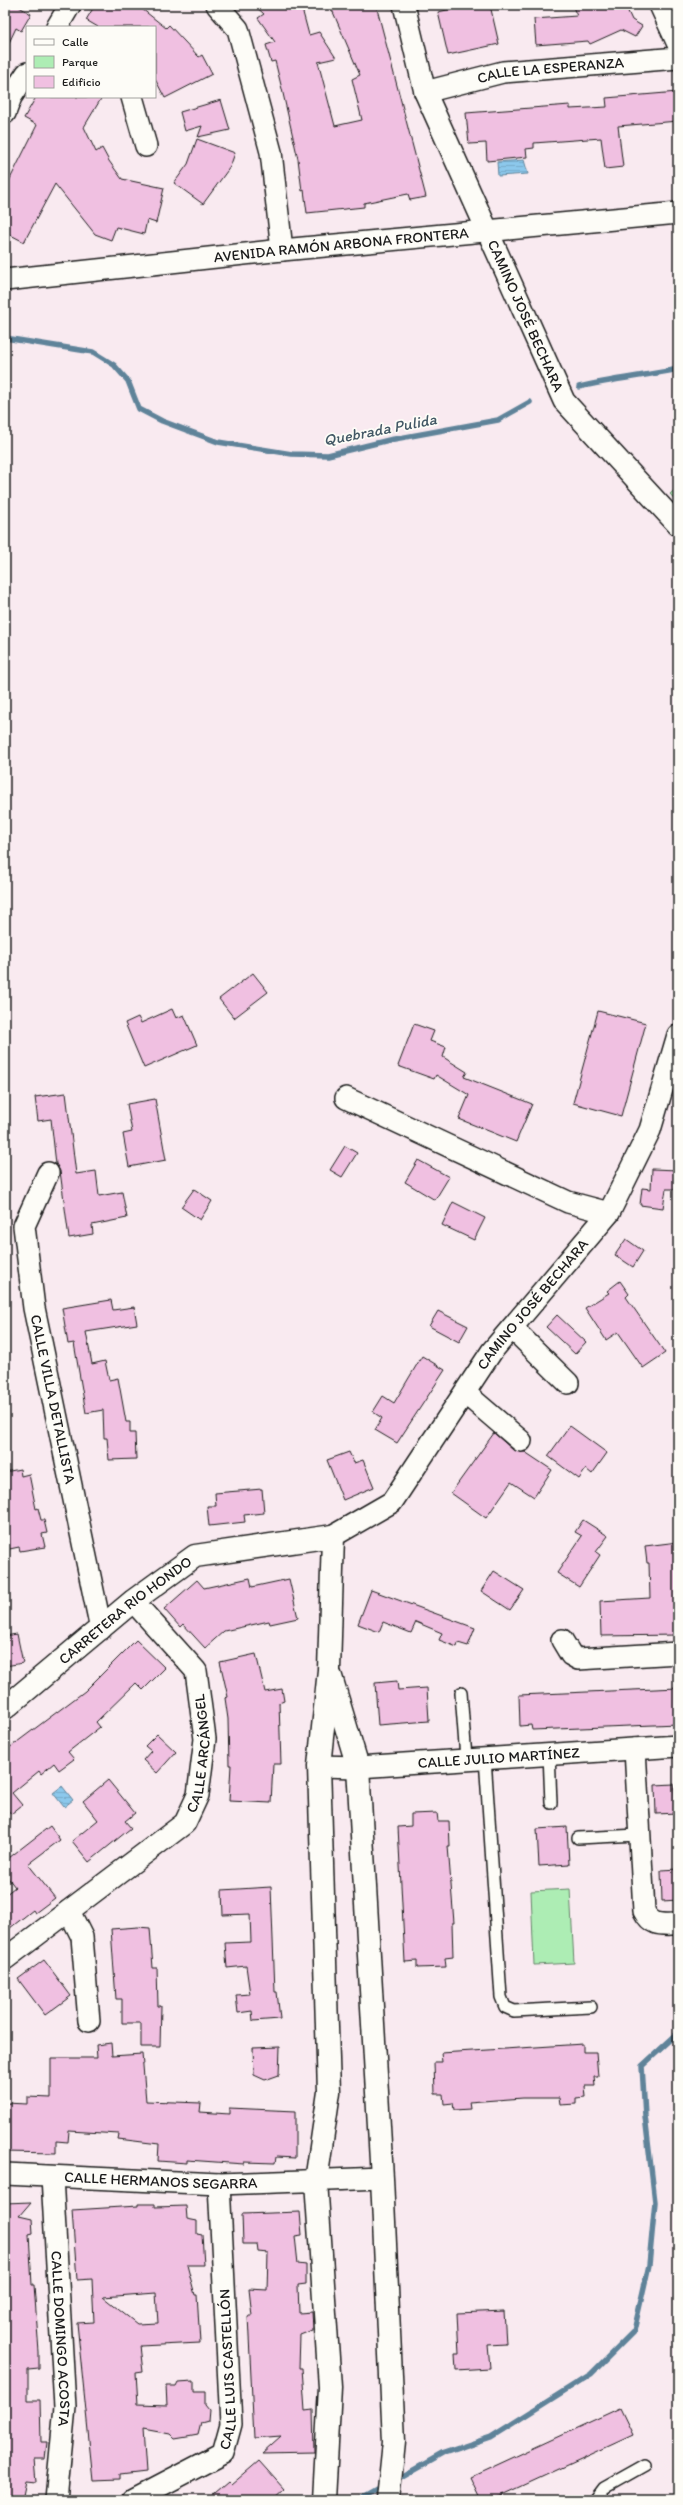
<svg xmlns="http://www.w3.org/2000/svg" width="683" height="2505" viewBox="0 0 683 2505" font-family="Itim,sans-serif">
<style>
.green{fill:#adedb4;stroke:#648468}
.water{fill:url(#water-rules);stroke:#5f8399}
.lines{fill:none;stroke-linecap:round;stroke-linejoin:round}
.stream{stroke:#5f8399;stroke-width:5.5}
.building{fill:#f0c0e1;stroke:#1c1c1c;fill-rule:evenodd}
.service-casing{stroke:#1c1c1c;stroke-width:14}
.minor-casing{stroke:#1c1c1c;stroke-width:24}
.tertiary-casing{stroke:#1c1c1c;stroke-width:25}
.service{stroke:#fdfcf7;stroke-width:11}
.minor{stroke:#fdfcf7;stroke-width:21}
.tertiary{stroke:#fdfcf7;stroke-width:22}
.labels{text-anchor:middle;stroke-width:3.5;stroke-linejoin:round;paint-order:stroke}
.street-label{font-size:15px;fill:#1c1c1c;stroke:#fdfcf7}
.water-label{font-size:16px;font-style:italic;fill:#435865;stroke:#fdfcf7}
</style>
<defs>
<pattern id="water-rules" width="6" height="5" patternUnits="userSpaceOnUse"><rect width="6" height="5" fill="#8cc8ec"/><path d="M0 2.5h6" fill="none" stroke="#78abca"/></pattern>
</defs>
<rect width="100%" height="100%" fill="#f9eaf0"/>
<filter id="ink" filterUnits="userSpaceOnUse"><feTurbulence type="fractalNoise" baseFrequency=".025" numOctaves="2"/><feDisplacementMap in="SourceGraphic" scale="8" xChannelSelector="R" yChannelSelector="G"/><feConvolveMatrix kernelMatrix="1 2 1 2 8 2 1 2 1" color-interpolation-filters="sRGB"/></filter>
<g filter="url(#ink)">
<!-- green -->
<path class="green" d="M678,487v16l-8,-9z
M570,1889l4,74 -40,2 -3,-74z"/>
<!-- water -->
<path class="water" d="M524,160l4,14 -30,2 -1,-14z
M62,1786l11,14 -9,7 -11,-14z"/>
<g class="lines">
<!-- stream -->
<path class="stream" d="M5,338l88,14 21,13 14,16 11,28 23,12 56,21 74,12 36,1 61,-15 109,-20 32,-18
M579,387c33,-8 66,-11 99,-18
M396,2480l48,-27 47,-16 100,-63 43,-43 15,-66 6,-63 -10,-86 -3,-50 36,-33
M360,2500l25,-14"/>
</g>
<!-- building -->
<path class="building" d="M5,5h11l15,9 -10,17 -5,-3 -11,23z
M95,5h42l29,23 3,-3 30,32 3,-2 10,19 -47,24 -10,-19v-52h-57l-12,-7z
M254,5h47l8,30 10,-3 17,26 -18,4 17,64 27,-6 -10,-41 8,-4 -30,-70h46l50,192 -16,3 -2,-6 -44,9v4l-57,6 -3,-23 -2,1 -4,-32 -16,-70 -7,-28 -4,1 -5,-17 9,-3 -17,-24 6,-4z
M469,5h21l9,39 -51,11 -10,-43z
M572,5h53l7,15 10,6 -7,11 -14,-7 -31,14 -2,-3 -52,4 -2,-26 43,-3z
M678,92v29l-60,5 5,41 -18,2 -4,-31 -67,5v5l-8,1 1,8 -40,4 -1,-18 -17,1 -3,-31 104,-8v4l37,-2 -1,-9z
M36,97h66l-18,30 12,25 6,-4 7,13 13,18 42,9 -8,35 -9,-3 -3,14 -28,-7 -5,13 -16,-6 -40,-50 -31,58 -19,-10v-43l32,-64 -13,-7z
M221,100l9,30 -32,7 4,-11 -17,5 -5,-19z
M197,139l38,14 -5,14 -27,37 -29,-21 14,-19z
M253,973l15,19 -34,26 -15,-19z
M172,1009l4,9 8,-3 13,30 -53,23 -19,-45 13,-6 3,6z
M598,1011l48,12 -25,93 -48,-13z
M414,1024l20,7 -4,10 16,6 -3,10 24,15 -3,5 68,27 -16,38 -57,-23 10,-24 -33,-20 -2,4 -36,-13z
M66,1093l10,81 20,-3 3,25 23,-4 5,26 -35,7 1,9 -24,4 -9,-67 -4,-7 -5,-45 -13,2 -3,-24z
M155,1099l11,61 -37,7 -6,-33 9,-2 -5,-28z
M345,1146l12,7 -15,24 -12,-7z
M418,1160l31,17 -14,23 -30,-18z
M652,1169l26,1v19h-12l-3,19 -23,-3 2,-17 9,1z
M194,1189l18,12 -12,19 -19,-13z
M453,1202l32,16 -11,22 -32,-15z
M626,1239l17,12 -10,16 -18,-12z
M620,1281l9,13 -3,3 39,56 -22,15 -25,-36 -12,8 -21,-32 24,-15 -2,-2z
M111,1300l2,10 21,-3 3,17 -51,8 6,32 13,-3 4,19 9,-2 8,44h4v11h5l1,26 -27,1 -2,-22h-3l-1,-28 -17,3 -12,-70 -6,1 -6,-36z
M438,1311l30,15 -9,16 -30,-16z
M557,1315l29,27 -11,12 -29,-27z
M422,1356l23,14 -48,73 -22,-13 7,-12 -9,-6 10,-16 11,7z
M570,1426l37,27 -15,21 -6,-5 -7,10 -31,-23z
M494,1433l19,17 12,2 27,18 -18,27 -23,-15 -25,36 -35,-25z
M349,1452l5,11 9,-3 11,27 -31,13 -16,-40z
M20,1469l1,7 8,-2 7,35 2,-1 3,12h3l3,13 -5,1 3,13 -25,4 -1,-4 -14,3v-78z
M262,1489l2,24 -20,2 1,7 -36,4 -2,-20h9l-1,-13z
M583,1520l25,16 -12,16 4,3 -21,32 -22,-14 25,-37 -7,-4z
M678,1542v93l-77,1 -1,-35 50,-3 -1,-35h-2l-2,-17z
M494,1571l30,19 -14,20 -29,-19z
M250,1578l2,9 37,-8 9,39 -28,6 -1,-3 -45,10 -19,17 -22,-24 -3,3 -16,-18 33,-29 7,8z
M371,1590l104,38 -7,18 -10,-3 -1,4 -18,-7 3,-7 -26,-11 -5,11 -28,-11 -4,10 -21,-8z
M17,1634l6,29 -18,3v-30z
M136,1640l29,28 -22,22 -7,-7 -40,39 4,5 -32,25 6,7 -15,11 -5,-7 -13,11 -2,-3 -27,22 10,12 -11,9 -6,-8v-55l80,-60z
M256,1654l9,38 17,-3 2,12 -5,2 2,61h-8l-2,39 -42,-2 2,-36h-2l-1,-46 -3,-21 3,-1 -8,-35z
M397,1681l1,9 29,-2 2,33 -51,4 -3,-42z
M678,1688v36l-146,6 -1,-5 -11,1 -1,-31z
M157,1734l19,18 -19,21 -14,-13 8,-9 -6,-5z
M108,1780l27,33 -10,8 6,7 -42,34 -17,-21 26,-21 -15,-19z
M674,1784l2,29 -20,1 -1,-29z
M437,1813l1,8h11l1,25h-2l6,77h-2l1,34 -8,1 1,9 -29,1v-7l-12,1 -7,-135 13,-1v-12z
M50,1826l10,14 -32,24 27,34 -20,15 -2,-3 -28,22v-37l10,-8 -10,-13v-13z
M567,1827l2,37 -30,2 -2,-37z
M678,1869v31l-16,1 -1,-31z
M271,1887l4,105h2l3,27 -27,2 -1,-10 -14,2 -2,-18 14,-1 -4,-28 -19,2 -2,-25 26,-1 -1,-28 -27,1 -1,-25z
M138,1927l12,1 3,40h4l1,38h3l-1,41h-19v-24h-19v-24h-6l-5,-70z
M44,1960l27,36 -26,19 -27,-36z
M111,2043l1,13 30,-2 4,47 55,2 -1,9 29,2v-6l66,3v47l-19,-1 -1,6 -31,-1v2l-57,-4v3l-29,-2 1,-17 -41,-5 1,-5 -50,-3 -1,11 -12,-1v12l-51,-1v-49l22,1v-7l24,1v-40h46l-1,-13z
M583,2044v8h13l2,25h-4l1,9h-10l1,11 -10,1v6l-16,1 -1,-7h-36l-54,4 1,7 -16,1 -1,-7 -9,1 -1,-10h-8l-1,-32h8l-1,-9z
M280,2047l-1,28 -14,5 -11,-5 -1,-27z
M31,2202l-12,14 13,3 1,14 -4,1 3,51h2l5,67v17l-11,1v30h12l1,42h6l-2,17h-11l2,23 -10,-1 -4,19h-17v-297z
M138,2204h17v3l31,-1 1,13 10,2v13l5,1 2,30h-17l8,30h2l3,48 -60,3 3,26 -7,1 2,31 29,1 -1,-19h10l2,-4 16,-1v11h11v13l4,5 -1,11 -7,2 -3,12 -11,2 -12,2 -5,-5 -27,-5 3,43 -26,3v4l-27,1 -16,-157 17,-1 -2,-43 -15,1 -5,-70 66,-4zM156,2293l2,30 -21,1 -34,-27z
M300,2212l2,23 -7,1 3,28 8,1v19l-8,1 1,28 13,-1 1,18 -13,5 -1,33h3l3,43 8,-1 1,42 -52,1 19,-17 -27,2 -6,-122h4l-3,-27 18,1 1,-37 -10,-1 -1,-8h-14l-1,-30z
M504,2311l2,33 -18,1 2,23 -34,2 -1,-16h4l-2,-41z
M620,2408l13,27 -141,65h-10l-11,-23z
M259,2461l25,28 -12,11h-65l21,-18 3,3z"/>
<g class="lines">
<defs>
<path id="service" d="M461,1693l5,65
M549,1753l2,50
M485,1758l16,239 4,10 9,4 77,-4
M578,1838l60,-3
M595,2500l9,-12 41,-23"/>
<g id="minor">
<path d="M217,5l21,24 33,123 11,98"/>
<path id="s1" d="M404,5l21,87 139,309 114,124"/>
<path d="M660,5l18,39"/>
<path d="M57,27l13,-22"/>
<path id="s2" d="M425,92l78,-20 175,-14"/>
<path d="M132,97l14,49"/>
<path d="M5,113l6,-16 16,-24"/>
<path id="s3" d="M5,280l277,-30 396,-37"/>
<path d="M346,1098l222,104 41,11"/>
<path id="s4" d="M48,1173l-24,53 10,82 67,321"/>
<path d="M512,1328l56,55"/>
<path d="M465,1393l56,48"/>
<path id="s5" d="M333,1536l59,-34 100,-151 117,-138 41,-83 28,-95"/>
<path d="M562,1640l9,15 7,4 100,-6"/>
<path d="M635,1749l9,162c8,16 18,13 34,13"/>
<path id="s6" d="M319,1766l39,1 320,-21"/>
<path d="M69,1911l13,26 7,84"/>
<path id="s7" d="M5,1959l180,-136 13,-28 7,-56 -9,-68 -63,-70"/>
<path id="s8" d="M5,2174l214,10 163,-6"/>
<path id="s9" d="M52,2177l13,230 -9,93"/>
<path id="s10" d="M133,2500l90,-47 8,-29 -12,-240"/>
</g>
<g id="tertiary">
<path d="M331,1677l27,90 24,411 12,264 -6,58"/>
<path id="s11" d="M5,1708l128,-107 62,-45 138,-20 -4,134 -10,96 10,326 -13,89 14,206 -6,113"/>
</g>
</defs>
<!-- service casing -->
<use href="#service" class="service-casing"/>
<!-- minor casing -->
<use href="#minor" class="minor-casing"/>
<!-- tertiary casing -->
<use href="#tertiary" class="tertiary-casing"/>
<!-- service -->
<use href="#service" class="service"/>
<!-- minor -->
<use href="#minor" class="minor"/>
<!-- tertiary -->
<use href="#tertiary" class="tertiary"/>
</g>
</g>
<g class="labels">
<!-- street labels -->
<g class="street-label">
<text dy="5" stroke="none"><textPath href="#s2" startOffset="128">CALLE LA ESPERANZA</textPath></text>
<text dy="5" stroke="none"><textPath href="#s3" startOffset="338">AVENIDA RAMÓN ARBONA FRONTERA</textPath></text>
<text dy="5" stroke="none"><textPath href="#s1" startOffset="335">CAMINO JOSÉ BECHARA</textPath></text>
<text dy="5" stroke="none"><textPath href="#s5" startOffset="311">CAMINO JOSÉ BECHARA</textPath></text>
<text dy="5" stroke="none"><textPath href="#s4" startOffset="234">CALLE VILLA DETALLISTA</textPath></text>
<text dy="5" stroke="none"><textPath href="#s11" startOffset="155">CARRETERA RIO HONDO</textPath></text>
<text dy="5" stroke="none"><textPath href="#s7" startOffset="298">CALLE ARCÁNGEL</textPath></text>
<text dy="5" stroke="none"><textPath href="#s6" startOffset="180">CALLE JULIO MARTÍNEZ</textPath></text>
<text dy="5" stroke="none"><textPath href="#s8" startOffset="156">CALLE HERMANOS SEGARRA</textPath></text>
<text dy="5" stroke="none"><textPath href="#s9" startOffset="162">CALLE DOMINGO ACOSTA</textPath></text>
<text dy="5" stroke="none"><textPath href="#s10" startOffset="186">CALLE LUIS CASTELLÓN</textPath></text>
</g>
<!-- water labels -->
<g class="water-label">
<text transform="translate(380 429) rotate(-11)" y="6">Quebrada Pulida</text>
</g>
</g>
<!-- margin -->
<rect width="683" height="2505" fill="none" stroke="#fdfcf7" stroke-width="20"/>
<rect x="10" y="10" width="663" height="2485" fill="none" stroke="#1c1c1c" stroke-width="1.5" filter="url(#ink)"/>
<!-- legend -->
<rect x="26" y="26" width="130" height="72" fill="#fdfcf7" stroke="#a3a29f"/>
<rect x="34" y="39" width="20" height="6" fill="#fdfcf7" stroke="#a3a29f"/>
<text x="62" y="46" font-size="12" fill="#1c1c1c">Calle</text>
<rect x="34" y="56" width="20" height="12" fill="#adedb4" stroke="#a3a29f"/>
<text x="62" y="66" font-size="12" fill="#1c1c1c">Parque</text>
<rect x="34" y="76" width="20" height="12" fill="#f0c0e1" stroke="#a3a29f"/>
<text x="62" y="86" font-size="12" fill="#1c1c1c">Edificio</text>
</svg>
